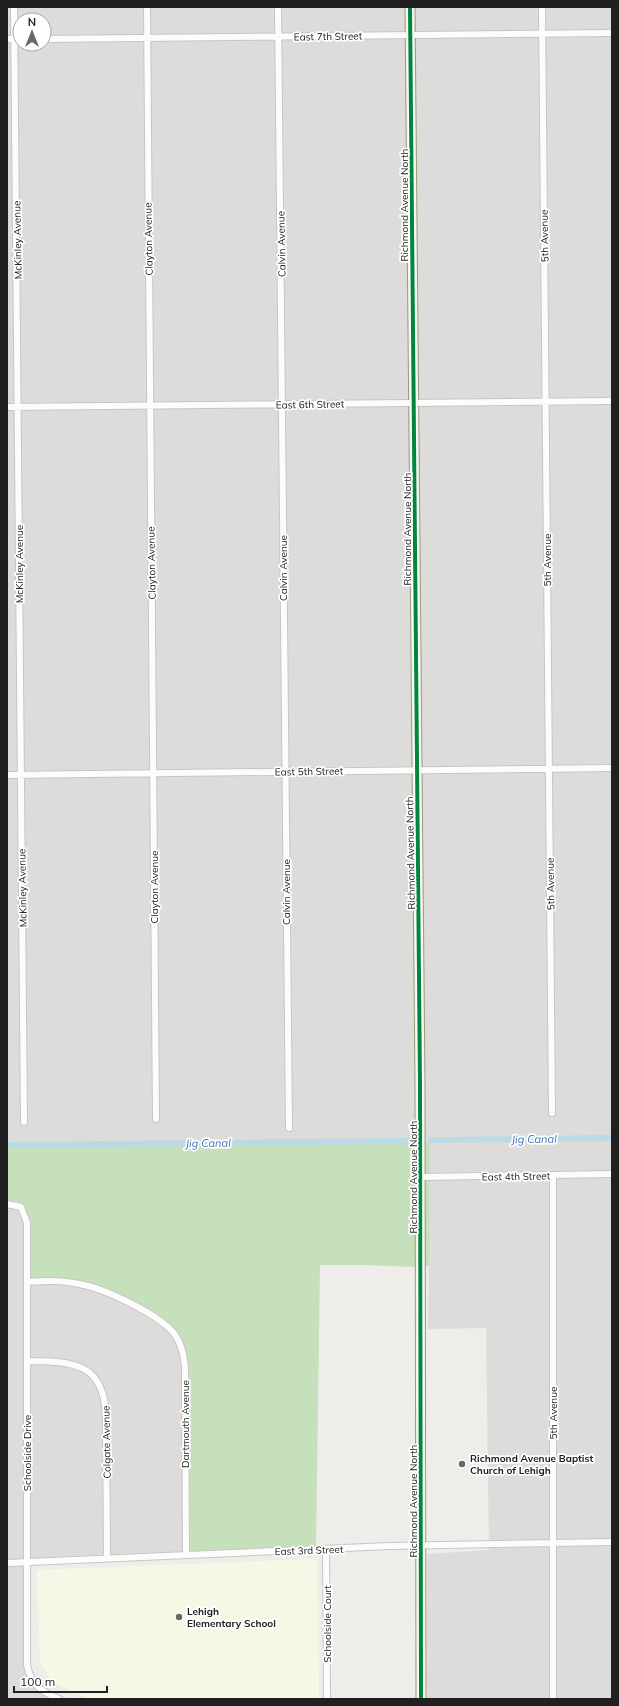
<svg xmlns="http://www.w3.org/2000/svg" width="619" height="1706" viewBox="0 0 619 1706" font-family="Mulish,sans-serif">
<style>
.residential{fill:#dedcda;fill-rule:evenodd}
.education{fill:#f7f7e5}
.forest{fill:#c7e0bc}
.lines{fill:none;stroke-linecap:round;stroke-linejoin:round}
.canal{stroke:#badae5;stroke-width:6}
.street-casing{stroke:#c7c6c5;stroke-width:8}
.secondary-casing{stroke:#979a7f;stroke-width:11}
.street{stroke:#fdfcfc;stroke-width:6}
.secondary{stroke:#f4f5eb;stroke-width:9}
.cycleway-casing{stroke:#fff;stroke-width:6}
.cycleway{stroke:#00873e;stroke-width:4}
.poi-dot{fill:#686866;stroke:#fff;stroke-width:1.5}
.labels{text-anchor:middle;stroke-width:3.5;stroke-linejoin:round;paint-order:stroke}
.street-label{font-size:10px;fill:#202020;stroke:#fff}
.poi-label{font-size:10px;font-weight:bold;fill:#202020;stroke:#fff;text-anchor:start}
.water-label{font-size:11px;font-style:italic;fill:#4074b2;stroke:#fff}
</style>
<rect width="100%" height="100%" fill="#efede9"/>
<!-- residential -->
<path class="residential" d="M7,7h400l10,1135 -410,1zM20,20h24v24h-24z
M413,7h199v1692h-185v-145l62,-4 -3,-222 -58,1 2,-187h-6z
M7,1200l12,2 7,8 4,68 40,2 19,3 21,7 22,11 41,25 12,21 3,24 2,183 -161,7v107l6,11 8,7 25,13h-61z"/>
<!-- education -->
<path class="education" d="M313,1559l5,3 1,137h-230l-37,-17 -12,-19 -3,-93z"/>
<!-- forest -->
<path class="forest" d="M417,1142v125l-56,-2h-41l-4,284 -126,5 -2,-183 -3,-24 -12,-21 -41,-25 -22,-11 -21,-7 -19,-3 -40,-1 -4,-69 -7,-8 -12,-2v-57z
M424,1142h6l-1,124h-5z"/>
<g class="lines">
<!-- canal -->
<path class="canal" d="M431,1140l181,-2
M7,1145l403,-4"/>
<defs>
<path id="street" d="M14,7l10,1115
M147,7l9,1112
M278,7l11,1121
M542,7l10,1106
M7,39h13
M44,39l568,-6
M7,407l605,-6
M7,775l605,-7
M553,1175v524
M421,1177l191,-3
M7,1204l14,3 6,16v442c4,20 15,27 32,34
M27,1282c17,-1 35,-2 52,2 25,4 76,29 93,47 9,10 12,24 13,37l1,187
M27,1361c47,0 78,2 79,57l1,140
M326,1549l1,150
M7,1563l382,-17 223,-4"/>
<path id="secondary" d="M410,7l10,1078 1,614"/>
</defs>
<!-- street casing -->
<use href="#street" class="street-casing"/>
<!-- secondary casing -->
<use href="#secondary" class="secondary-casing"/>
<!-- street -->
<use href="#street" class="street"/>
<!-- secondary -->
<use href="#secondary" class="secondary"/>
<defs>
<path id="cycleway" d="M410,7l10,1078 1,614"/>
</defs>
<!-- cycleway casing -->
<use href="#cycleway" class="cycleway-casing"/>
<!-- cycleway -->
<use href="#cycleway" class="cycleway"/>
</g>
<!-- markers -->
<g class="poi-dot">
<circle cx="462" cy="1464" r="4"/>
<circle cx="179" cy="1617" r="4"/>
</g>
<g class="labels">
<!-- street labels -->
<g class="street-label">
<text transform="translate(328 36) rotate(-1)" y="4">East 7th Street</text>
<text transform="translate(404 205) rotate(-90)" y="4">Richmond Avenue North</text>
<text transform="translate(544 236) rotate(-91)" y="4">5th Avenue</text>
<text transform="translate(148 239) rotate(-91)" y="4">Clayton Avenue</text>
<text transform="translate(17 240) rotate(-91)" y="4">McKinley Avenue</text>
<text transform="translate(281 244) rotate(-91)" y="4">Calvin Avenue</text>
<text transform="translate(310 404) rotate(-1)" y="4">East 6th Street</text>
<text transform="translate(407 529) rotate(-90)" y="4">Richmond Avenue North</text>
<text transform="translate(547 560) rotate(-90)" y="4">5th Avenue</text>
<text transform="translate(151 563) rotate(-91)" y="4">Clayton Avenue</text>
<text transform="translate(19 564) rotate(-90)" y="4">McKinley Avenue</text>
<text transform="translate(283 568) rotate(-90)" y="4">Calvin Avenue</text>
<text transform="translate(309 771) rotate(-1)" y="4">East 5th Street</text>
<text transform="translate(410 853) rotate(-91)" y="4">Richmond Avenue North</text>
<text transform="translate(550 884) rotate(-91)" y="4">5th Avenue</text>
<text transform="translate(154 887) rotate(-90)" y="4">Clayton Avenue</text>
<text transform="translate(22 888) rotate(-91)" y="4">McKinley Avenue</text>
<text transform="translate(286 892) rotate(-90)" y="4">Calvin Avenue</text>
<text transform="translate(516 1176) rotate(-1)" y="4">East 4th Street</text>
<text transform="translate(413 1177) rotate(-90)" y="4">Richmond Avenue North</text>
<text transform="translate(553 1413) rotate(-90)" y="4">5th Avenue</text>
<text transform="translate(185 1424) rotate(-90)" y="4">Dartmouth Avenue</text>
<text transform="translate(106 1442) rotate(-91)" y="4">Colgate Avenue</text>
<text transform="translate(27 1453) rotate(-90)" y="4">Schoolside Drive</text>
<text transform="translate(413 1501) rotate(-90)" y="4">Richmond Avenue North</text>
<text transform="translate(309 1550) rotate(-2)" y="4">East 3rd Street</text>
<text transform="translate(327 1624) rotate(-90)" y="4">Schoolside Court</text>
</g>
<!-- poi labels -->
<g class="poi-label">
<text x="470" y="1462">Richmond Avenue Baptist<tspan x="470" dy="12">Church of Lehigh</tspan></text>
<text x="187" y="1615">Lehigh<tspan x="187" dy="12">Elementary School</tspan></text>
</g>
<!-- water labels -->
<g class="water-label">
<text transform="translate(534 1139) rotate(-1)" y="4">Jig Canal</text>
<text transform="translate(208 1143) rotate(-1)" y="4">Jig Canal</text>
</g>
</g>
<!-- border -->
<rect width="619" height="1706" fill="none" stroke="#202020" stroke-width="16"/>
<!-- north arrow -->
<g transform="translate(32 32)"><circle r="19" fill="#ffffff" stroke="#a6a6a6"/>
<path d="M0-3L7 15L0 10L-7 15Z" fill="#686866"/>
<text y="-6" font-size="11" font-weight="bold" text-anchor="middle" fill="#202020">N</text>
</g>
<!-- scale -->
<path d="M14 1686v6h93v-6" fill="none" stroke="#202020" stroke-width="2"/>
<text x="20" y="1686" font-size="12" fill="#202020" stroke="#ffffff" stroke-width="3" paint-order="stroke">100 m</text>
</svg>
